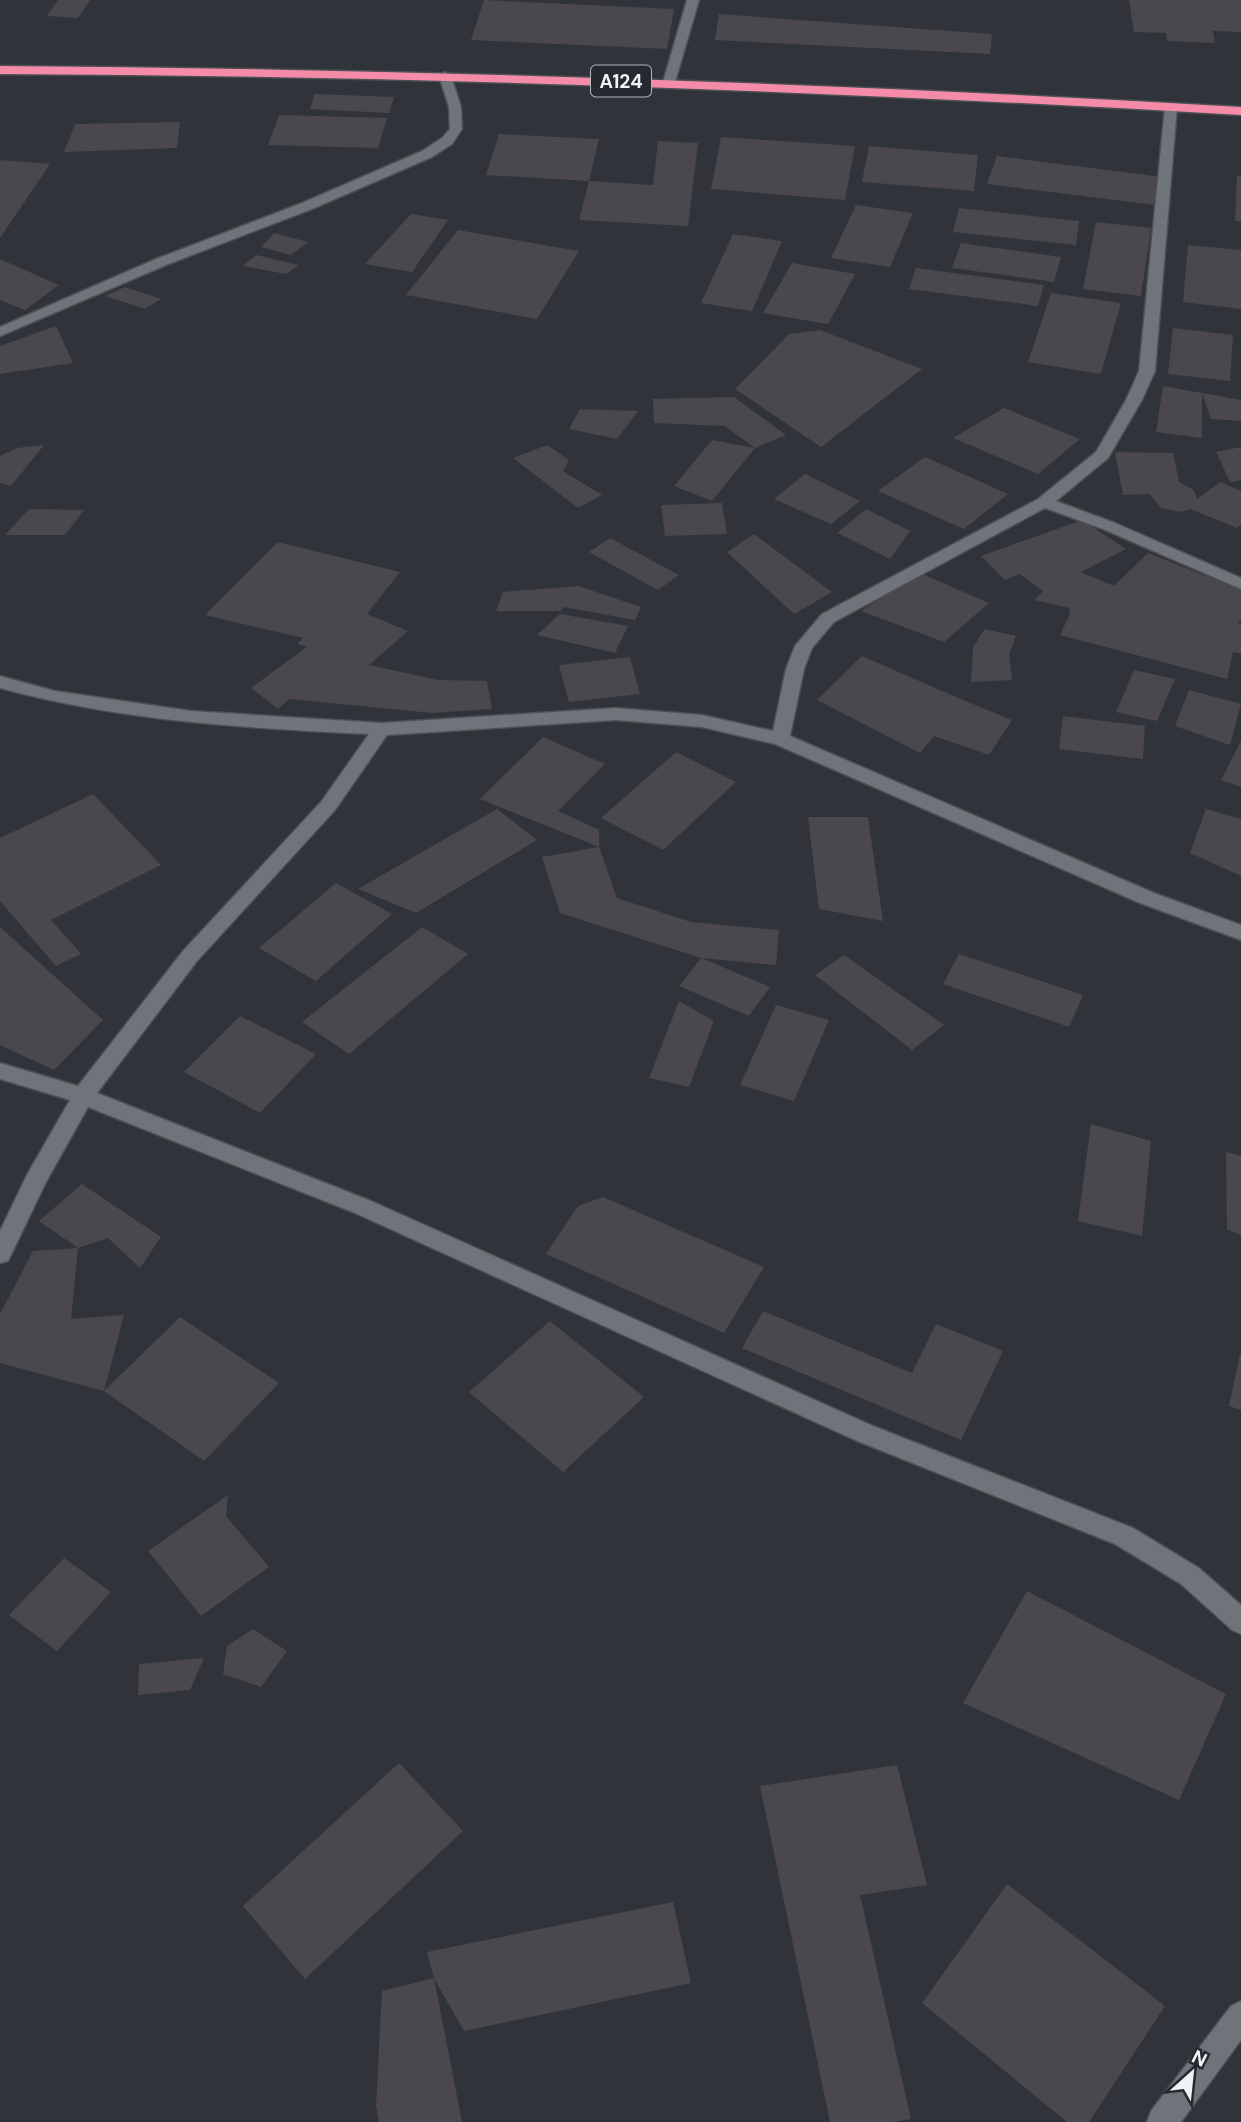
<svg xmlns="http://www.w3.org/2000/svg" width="1241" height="2122" viewBox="0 0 1241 2122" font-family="'DM Sans',sans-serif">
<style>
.building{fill:#4a484e}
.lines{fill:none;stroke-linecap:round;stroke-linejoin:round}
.street-casing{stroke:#4c4f53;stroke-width:3}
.highway-casing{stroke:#4c4f53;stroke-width:3}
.street{fill:#6f737a;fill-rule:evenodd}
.highway{fill:#f48ca9;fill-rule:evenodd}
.labels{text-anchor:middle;stroke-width:6;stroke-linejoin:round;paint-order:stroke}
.shield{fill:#26292f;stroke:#b3b6ba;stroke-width:2}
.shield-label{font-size:19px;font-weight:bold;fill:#f0f3f6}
</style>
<rect width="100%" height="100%" fill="#303339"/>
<!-- building -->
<path class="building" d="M58,0h32l-12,18 -31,-2z
M484,0l190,9 -7,40 -196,-9z
M1129,0h112v32l-28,-1 2,12 -48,-2 -1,-8 -32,-1z
M719,14l273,20 -2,20 -275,-14z
M315,94l79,3 -5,16 -79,-4z
M279,115l108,3 -9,30 -110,-3z
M180,122l-3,26 -113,4 11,-28z
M499,134l100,5 -10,42 -103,-6z
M721,137l134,9 -10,54 -134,-11z
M658,141l40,2 -10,83 -109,-6 10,-39 64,4z
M869,146l109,9 -4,36 -112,-9z
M997,156l165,21 -7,28 -168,-21z
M0,160l50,4 -50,74z
M1237,176h4v45h-6z
M856,205l57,8 -23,54 -59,-9z
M959,208l120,13 -3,24 -123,-13z
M411,214l37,6 -36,52 -47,-8z
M1096,222l55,6 -10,68 -58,-7z
M458,230l121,21 -42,68 -131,-24z
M274,233l34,9 -17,13 -30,-8z
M733,234l49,7 -30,70 -51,-8z
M961,243l100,14 -7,25 -102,-14z
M1188,245l53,5v59l-58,-7z
M256,255l43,10 -13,9 -43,-8z
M0,259l59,26 -34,25 -25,-10z
M792,263l63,11 -27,50 -65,-11z
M916,268l128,17 -6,21 -129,-17z
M125,287l36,12 -16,10 -40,-13z
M1051,293l70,10 -20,71 -73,-12z
M56,326l17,37 -73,11v-28z
M1173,328l60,7 -3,46 -62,-7z
M820,330l102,39 -101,78 -86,-58 54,-55z
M1163,386l39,7v45l-46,-6z
M1202,393l39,7v21l-30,-2z
M734,397l52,38 -31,13 -30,-22 -71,-3 -1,-24z
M1004,408l76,31 -42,35 -85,-36z
M580,409l58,2 -21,28 -48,-10z
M712,440l43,8 -43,53 -38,-15z
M44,445l-33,41 -11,-3v-27l17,-8z
M547,445l22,15 -6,11 39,24 -24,13 -65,-50z
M1241,447v33l-11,2 -14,-30z
M1115,452l58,1 6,29 15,8 3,9 23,-17 21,9v33l-4,4 -47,-19 -9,3 -20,-4 -11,-14 -27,1z
M925,457l83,37 -44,35 -86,-38z
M805,474l55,27 -29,23 -57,-25z
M722,503l5,31 -62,2 -4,-31z
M29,509l55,1 -19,25h-60z
M866,509l44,22 -20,28 -53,-26z
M1082,520l44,29 -45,23 33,14 34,-33 93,37v29l-4,4 4,1v30l-8,-2 -6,27 -167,-44 10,-21 -1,-6 -34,-8 8,-9 -23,-17 -15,6 -24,-24z
M754,534l78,58 -38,22 -67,-62z
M610,538l69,37 -21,15 -69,-38z
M278,542l122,30 -33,42 41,17 -39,34 69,15 49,1 5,28 -60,4 -143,-14 -11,10 -27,-21 56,-41 -10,-3 6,-6 -98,-23z
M918,572l71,31 -45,39 -83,-31z
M578,586l63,21 -6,13 -71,-13 -4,4h-64l7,-19z
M560,614l68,12 -13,27 -78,-18z
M985,629l31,7 -7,18 3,26 -41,2 2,-35z
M862,656l101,44 49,20 -23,35 -55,-19 -14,17 -103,-53z
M630,657l10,37 -71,8 -10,-37z
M1134,670l41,9 -18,42 -41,-9z
M1189,690l52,14 -11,41 -55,-19z
M1063,716l82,10 -2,33 -84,-10z
M543,737l62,27 -47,47 41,19v17l18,51 74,24 88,8 -3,35 -75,-7 -141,-45 -18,-56 57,-10 -119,-48z
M1241,741v46l-20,-7z
M676,752l60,30 -73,68 -62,-32z
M93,794l68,71 -110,55 30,34 -25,12 -56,-65v-63z
M497,809l40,31 -121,73 -58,-24z
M1206,809l35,10v57l-51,-23z
M808,817h60l15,104 -64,-12z
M336,883l56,31 -76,67 -57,-33z
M0,927l103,93 -49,50 -54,-25z
M422,927l46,27 -119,100 -47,-32z
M959,954l124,41 -14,32 -126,-43z
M844,955l100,70 -32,25 -97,-75z
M701,958l69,29 -21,29 -70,-30z
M679,1001l35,20 -25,66 -40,-9z
M776,1005l53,15 -35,81 -54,-16z
M240,1016l76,38 -56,59 -76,-41z
M1091,1124l60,17 -9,95 -64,-15z
M1226,1152l15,4v79l-14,-5z
M82,1184l79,53 -21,31 -32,-30 -30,10 -7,71 53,-4 -20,76 -104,-28v-49l33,-63 45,-3 -39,-27z
M603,1197l161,70 -40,66 -178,-79 32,-48z
M763,1311l149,62 24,-49 67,27 -42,89 -219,-92z
M180,1317l99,66 -75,78 -100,-70z
M550,1321l94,76 -81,75 -94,-80z
M1240,1354h1v56l-12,-4z
M228,1495l-2,21 43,51 -68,49 -53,-65z
M64,1558l47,34 -54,59 -48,-36z
M1027,1591l199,103 -47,106 -216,-97z
M253,1629l34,22 -26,36 -38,-13 4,-28z
M204,1658l-14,32 -52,5 1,-31z
M399,1763l64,68 -158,148 -62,-73z
M897,1765l30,120 -67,10 51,224 -18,3h-63l-70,-336z
M1007,1884l158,122 -76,116h-22l-145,-119z
M673,1902l18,81 -227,48 -30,-53 -7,-26z
M434,1978l28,144h-83l-3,-16 6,-115z"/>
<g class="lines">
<defs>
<path id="street" d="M687,0h12l-24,82 -6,4 -6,-4z
M445,72l6,4 10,31 1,22 -10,15 -20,13 -120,52 -146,56 -166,71v-9l156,-68 146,-56 120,-52 20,-13 8,-9 -1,-22 -10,-31z
M1171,103l6,4 -22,264 -13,29 -34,58 -52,43 59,22 126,55v11l-138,-60 -58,-21 -211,114 -22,26 -8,21 -14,67 364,157 87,32v15l-101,-37 -365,-159 -73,-17 -86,-7 -229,15 -52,75 -138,151 -100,132 274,108 502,225 260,102 66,40 42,37v29l-9,-4 -51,-46 -66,-40 -260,-104 -500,-227 -267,-106 -42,75 -38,79 -8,2v-32l28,-58 42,-73 -70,-21v-16l78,23 105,-135 138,-149 48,-68c-124,-6 -249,-13 -369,-46v-12l55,15 136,20 191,12 234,-15 86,7 71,16 13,-62 9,-23 27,-32 216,-115 58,-47 30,-52 13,-29 26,-264z
M1241,2001v39l-60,82h-34l4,-11 80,-105z"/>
<path id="highway" d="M0,66c414,3 828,17 1241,41v8c-413,-24 -827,-39 -1241,-41z"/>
</defs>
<!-- street casing -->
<use href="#street" class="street-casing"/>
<!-- highway casing -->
<use href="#highway" class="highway-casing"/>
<!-- street -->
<use href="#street" class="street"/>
<!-- highway -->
<use href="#highway" class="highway"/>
</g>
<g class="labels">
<!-- shield labels -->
<rect class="shield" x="591" y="65.5" width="60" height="31" rx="5"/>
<g class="shield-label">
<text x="621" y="88">A124</text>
</g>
</g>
<!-- north arrow -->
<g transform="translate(1192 2073) rotate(27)" stroke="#26292f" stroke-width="5" paint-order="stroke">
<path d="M0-5L12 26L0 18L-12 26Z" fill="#f0f3f6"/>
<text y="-10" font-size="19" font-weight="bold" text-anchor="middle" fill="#f0f3f6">N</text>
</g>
</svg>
